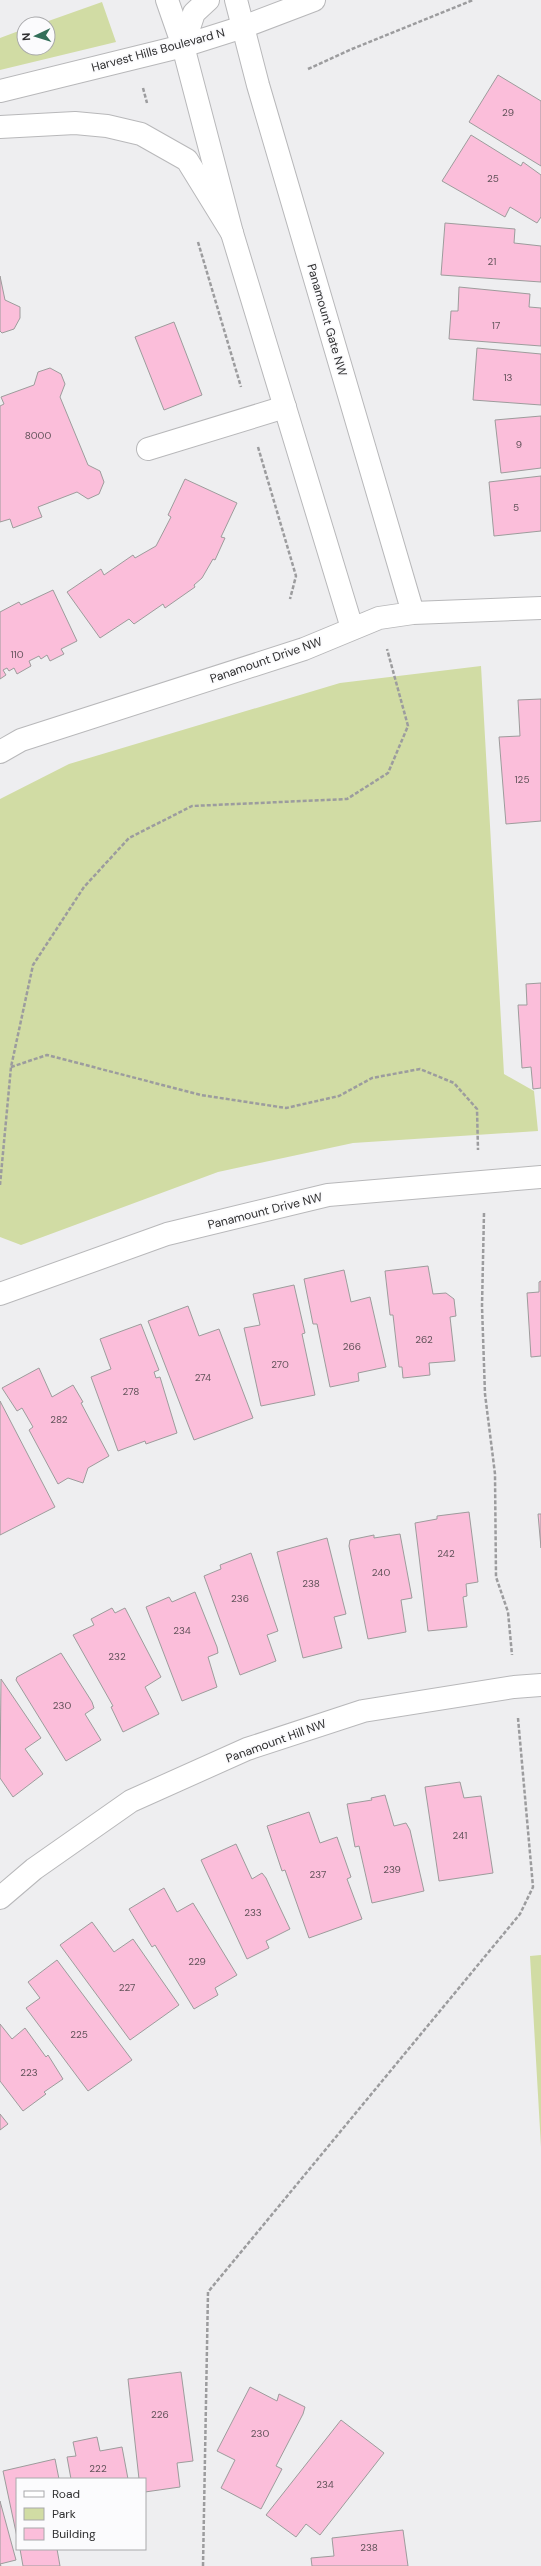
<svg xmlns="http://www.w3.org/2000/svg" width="541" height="2566" viewBox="0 0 541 2566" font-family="'DM Sans',sans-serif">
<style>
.green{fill:#d1dca4}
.building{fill:#fbbeda;stroke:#9d9c9c}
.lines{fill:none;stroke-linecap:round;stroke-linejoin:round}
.service-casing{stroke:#b8b8ba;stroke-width:24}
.minor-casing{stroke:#b8b8ba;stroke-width:24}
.tertiary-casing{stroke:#b8b8ba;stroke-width:24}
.secondary-casing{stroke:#b8b8ba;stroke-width:24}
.path{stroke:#9c9c9e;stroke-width:2.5;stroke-dasharray:4 2;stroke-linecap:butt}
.service{stroke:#fff;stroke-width:22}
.minor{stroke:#fff;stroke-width:22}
.tertiary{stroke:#fff;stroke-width:22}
.secondary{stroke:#fff;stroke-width:22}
.labels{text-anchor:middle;stroke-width:3.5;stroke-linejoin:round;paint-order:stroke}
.number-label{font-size:10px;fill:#62535a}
.street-label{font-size:12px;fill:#2f2f30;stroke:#fbfbfd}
</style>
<rect width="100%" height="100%" fill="#eeeef0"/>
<!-- green -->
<path class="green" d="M102,2l14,40 -116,28v-32l24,-9v19h24v-24h-8z
M481,666l23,408 30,17 4,40 -185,12 -135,29 -197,73 -21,-8v-438l69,-35 271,-81z
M541,1955v192l-11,-191z"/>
<!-- building -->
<path class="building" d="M498,75l43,26v65l-72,-44z
M471,135l50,31 2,-4 18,13v42l-4,6 -27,-16 -5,10 -63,-36z
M445,223l70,6 -1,14 27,3v36l-100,-7z
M0,276l5,24 15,7v11l-6,11 -12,4 -2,-2z
M459,287l71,7 -1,13 12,1v38l-92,-7 2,-28h7z
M174,322l28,73 -38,15 -29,-73z
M477,348l64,6v51l-68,-5z
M50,368l11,6 4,10 -5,13 28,68 12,6 4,11 -5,12 -11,5 -11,-7 -39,15 4,10 -29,11 -3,-9 -10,3v-116l4,-2 -3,-7 33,-12 4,-13z
M541,416v52l-40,5 -6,-53z
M541,476v55l-47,5 -5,-54z
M185,479l52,24 -16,34 4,1 -10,22 -2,-1 -11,19 -8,7 1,2 -30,21 -2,-4 -29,20 -5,-5 -29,19 -33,-46 34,-23 3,6 29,-20 2,3 21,-12 15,-29 -3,-2z
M53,590l24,51 -16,8 3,5 -14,7 -3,-6 -6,4 -2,-3 -10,5 2,5 -14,8 -3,-6 -5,3 -2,-3 -4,2 3,5 -6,4v-67l19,-10 2,3z
M541,699v122l-35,3 -7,-87 21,-1 -2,-36z
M541,983v105l-8,1 -2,-22 -9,1 -4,-63h9l-1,-21z
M428,1266l5,28 13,-1 8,6 2,17 -6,1 5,44 -26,2 1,12 -27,3 -1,-11h-3l-6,-52h-3l-5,-44z
M344,1270l7,32 19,-5 16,70 -28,6 1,8 -29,6 -13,-63h-4l-9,-45z
M541,1281v75l-10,1 -4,-64 12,-1v-10z
M294,1285l11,48 -3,1 13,61 -54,11 -17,-78 16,-3 -7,-31z
M188,1306l11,30 20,-7 34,89 -59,22 -46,-119z
M141,1324l18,46 -5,2 2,6 4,-1 17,56 -31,11 -1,-3 -27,10 -27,-74 20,-8 -11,-30z
M39,1368l13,29 21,-12 10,17 -2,1 28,53 -21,12 -5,15 -15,-5 -10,6 -29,-54 4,-3 -11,-19 -5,3 -15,-23z
M0,1401l55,106 -55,28z
M469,1512l9,70 -12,2 1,12 -4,1 4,30 -39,4 -13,-108 22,-4v-3z
M538,1514h3v34z
M400,1534l12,64 -11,2 5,32 -38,7 -19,-93 1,-6 24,-5v3z
M327,1538l19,76 -12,3 8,31 -39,10 -26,-106z
M251,1553l27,78 -11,4 9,26 -36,14 -36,-99 17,-7 -1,-4z
M195,1592l22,55 1,6 -10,4 9,30 -35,14 -36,-94 23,-10 3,5z
M112,1608l3,5 10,-5 36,69 -16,10 14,27 -36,18 -12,-25 2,-1 -40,-71 21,-10 -3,-6z
M61,1653l31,49 2,6 -9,6 16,26 -35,21 -50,-81 1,-3z
M1,1679l40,59 -16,11 18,25 -30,23 -13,-19z
M460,1782l4,16 17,-2 12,77 -54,8 -14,-94z
M385,1795l9,31 12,-3 4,7 14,61 -52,12 -13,-57 -4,1 -8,-43 25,-4 -1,-2z
M309,1812l11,31 17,-6 14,40 -4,2 15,40 -53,19 -24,-68 -3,1 -15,-45z
M236,1844l16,35 10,-6 4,5 24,51 -24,12 3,7 -22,11 -46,-99z
M164,1888l13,24 16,-9 44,72 -22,13 3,7 -24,14 -39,-64 -3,2 -23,-38z
M92,1922l22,30 19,-13 46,66 -49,35 -70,-95z
M57,1960l75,100 -44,31 -62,-83 14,-10 -12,-16z
M0,2024l12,15 13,-11 21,29 2,-2 15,24 -19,13 2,2 -23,17 -23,-30z
M0,2114l8,10 -8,6z
M181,2372l12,89 -16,2 3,24 -35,5v-13h-6l-11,-100z
M250,2387l27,14 2,-7 26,13 -2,7 -27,52 6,3 -21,40 -40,-21 14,-28 -18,-9z
M341,2420l43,33 -64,82 -14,-11 -10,13 -30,-22z
M97,2437l3,14 22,-4 6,32h-57l-4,-22 9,-1 -3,-14z
M55,2459l4,20h-42v58l-14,-66z
M0,2501l16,59 -16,4 1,2h-1z
M403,2530l5,36h-96l-1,-8 23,-2 -2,-18z
M20,2549h39h-2l3,17h-37z"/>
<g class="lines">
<defs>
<path id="service" d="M148,449l137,-42"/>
<path id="minor" d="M243,27l15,58 155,528
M183,46l49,187 120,395
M0,752l21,-12 283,-91 75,-31 34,-5 128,-5
M0,1294l167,-60 161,-39 213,-18
M0,1898l34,-29 97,-68 116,-52 116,-38 151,-24 27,-2"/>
<path id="tertiary" d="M167,0l16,46
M236,0l7,27"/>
<path id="secondary" d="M183,46l11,-33 14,-13
M0,91l183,-45 60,-19 71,-27
M0,127l75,-4 32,3 34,8 46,26 45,73"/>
</defs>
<!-- service casing -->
<use href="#service" class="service-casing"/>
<!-- minor casing -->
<use href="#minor" class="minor-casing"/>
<!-- tertiary casing -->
<use href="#tertiary" class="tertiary-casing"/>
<!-- secondary casing -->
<use href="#secondary" class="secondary-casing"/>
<!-- path -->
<path class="path" d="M308,69l44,-20 121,-49
M143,88l4,15
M198,242l43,145
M258,447l38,129 -6,23
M11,1067l36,-12 154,40 85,13 53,-12 33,-18 48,-9 34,14 23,26 1,41
M0,1185l11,-118 22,-102 51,-78 45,-49 63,-32 155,-7 41,-26 20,-47 -21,-77
M484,1213l-2,93 3,88 10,80 1,103 12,35 4,43
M203,2566l5,-274 312,-378 13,-27 -15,-169"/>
<!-- service -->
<use href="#service" class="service"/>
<!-- minor -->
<use href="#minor" class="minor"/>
<!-- tertiary -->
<use href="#tertiary" class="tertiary"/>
<!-- secondary -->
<use href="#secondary" class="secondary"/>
</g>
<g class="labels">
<!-- number labels -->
<g class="number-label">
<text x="508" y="116">29</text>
<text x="493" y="182">25</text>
<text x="492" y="265">21</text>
<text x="496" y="329">17</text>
<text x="508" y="381">13</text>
<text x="38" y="439">8000</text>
<text x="519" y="448">9</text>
<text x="516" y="511">5</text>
<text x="17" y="658">110</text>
<text x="522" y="783">125</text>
<text x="424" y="1343">262</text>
<text x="352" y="1350">266</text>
<text x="280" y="1368">270</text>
<text x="203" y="1381">274</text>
<text x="131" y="1395">278</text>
<text x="59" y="1423">282</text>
<text x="446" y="1557">242</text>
<text x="381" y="1576">240</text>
<text x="311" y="1587">238</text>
<text x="240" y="1602">236</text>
<text x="182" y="1634">234</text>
<text x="117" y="1660">232</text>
<text x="62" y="1709">230</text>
<text x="460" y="1839">241</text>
<text x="392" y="1873">239</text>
<text x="318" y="1878">237</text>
<text x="253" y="1916">233</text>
<text x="197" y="1965">229</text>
<text x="127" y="1991">227</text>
<text x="79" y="2038">225</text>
<text x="29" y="2076">223</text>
<text x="160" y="2418">226</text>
<text x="260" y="2437">230</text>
<text x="98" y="2472">222</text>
<text x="325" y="2488">234</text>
<text x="369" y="2551">238</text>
</g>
<!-- street labels -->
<g class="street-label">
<text transform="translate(158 50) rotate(-15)" y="4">Harvest Hills Boulevard N</text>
<text transform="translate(327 320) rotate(74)" y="4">Panamount Gate NW</text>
<text transform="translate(266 660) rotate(-19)" y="4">Panamount Drive NW</text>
<text transform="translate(265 1211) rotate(-14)" y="4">Panamount Drive NW</text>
<text transform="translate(276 1741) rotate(-20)" y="4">Panamount Hill NW</text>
</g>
</g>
<!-- legend -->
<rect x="16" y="2478" width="130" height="72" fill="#fbfbfd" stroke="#a9a9ab"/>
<rect x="24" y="2491" width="20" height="6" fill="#ffffff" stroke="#a9a9ab"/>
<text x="52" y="2498" font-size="12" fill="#2f2f30">Road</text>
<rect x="24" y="2508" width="20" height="12" fill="#d1dca4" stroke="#a9a9ab"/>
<text x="52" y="2518" font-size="12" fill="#2f2f30">Park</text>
<rect x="24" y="2528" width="20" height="12" fill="#fbbeda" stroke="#a9a9ab"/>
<text x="52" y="2538" font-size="12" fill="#2f2f30">Building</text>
<!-- north arrow -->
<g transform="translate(36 36) rotate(266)"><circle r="19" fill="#fbfbfd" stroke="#a9a9ab"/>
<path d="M0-3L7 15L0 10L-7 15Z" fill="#336f5a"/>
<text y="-6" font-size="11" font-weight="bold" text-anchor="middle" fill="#2f2f30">N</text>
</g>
</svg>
